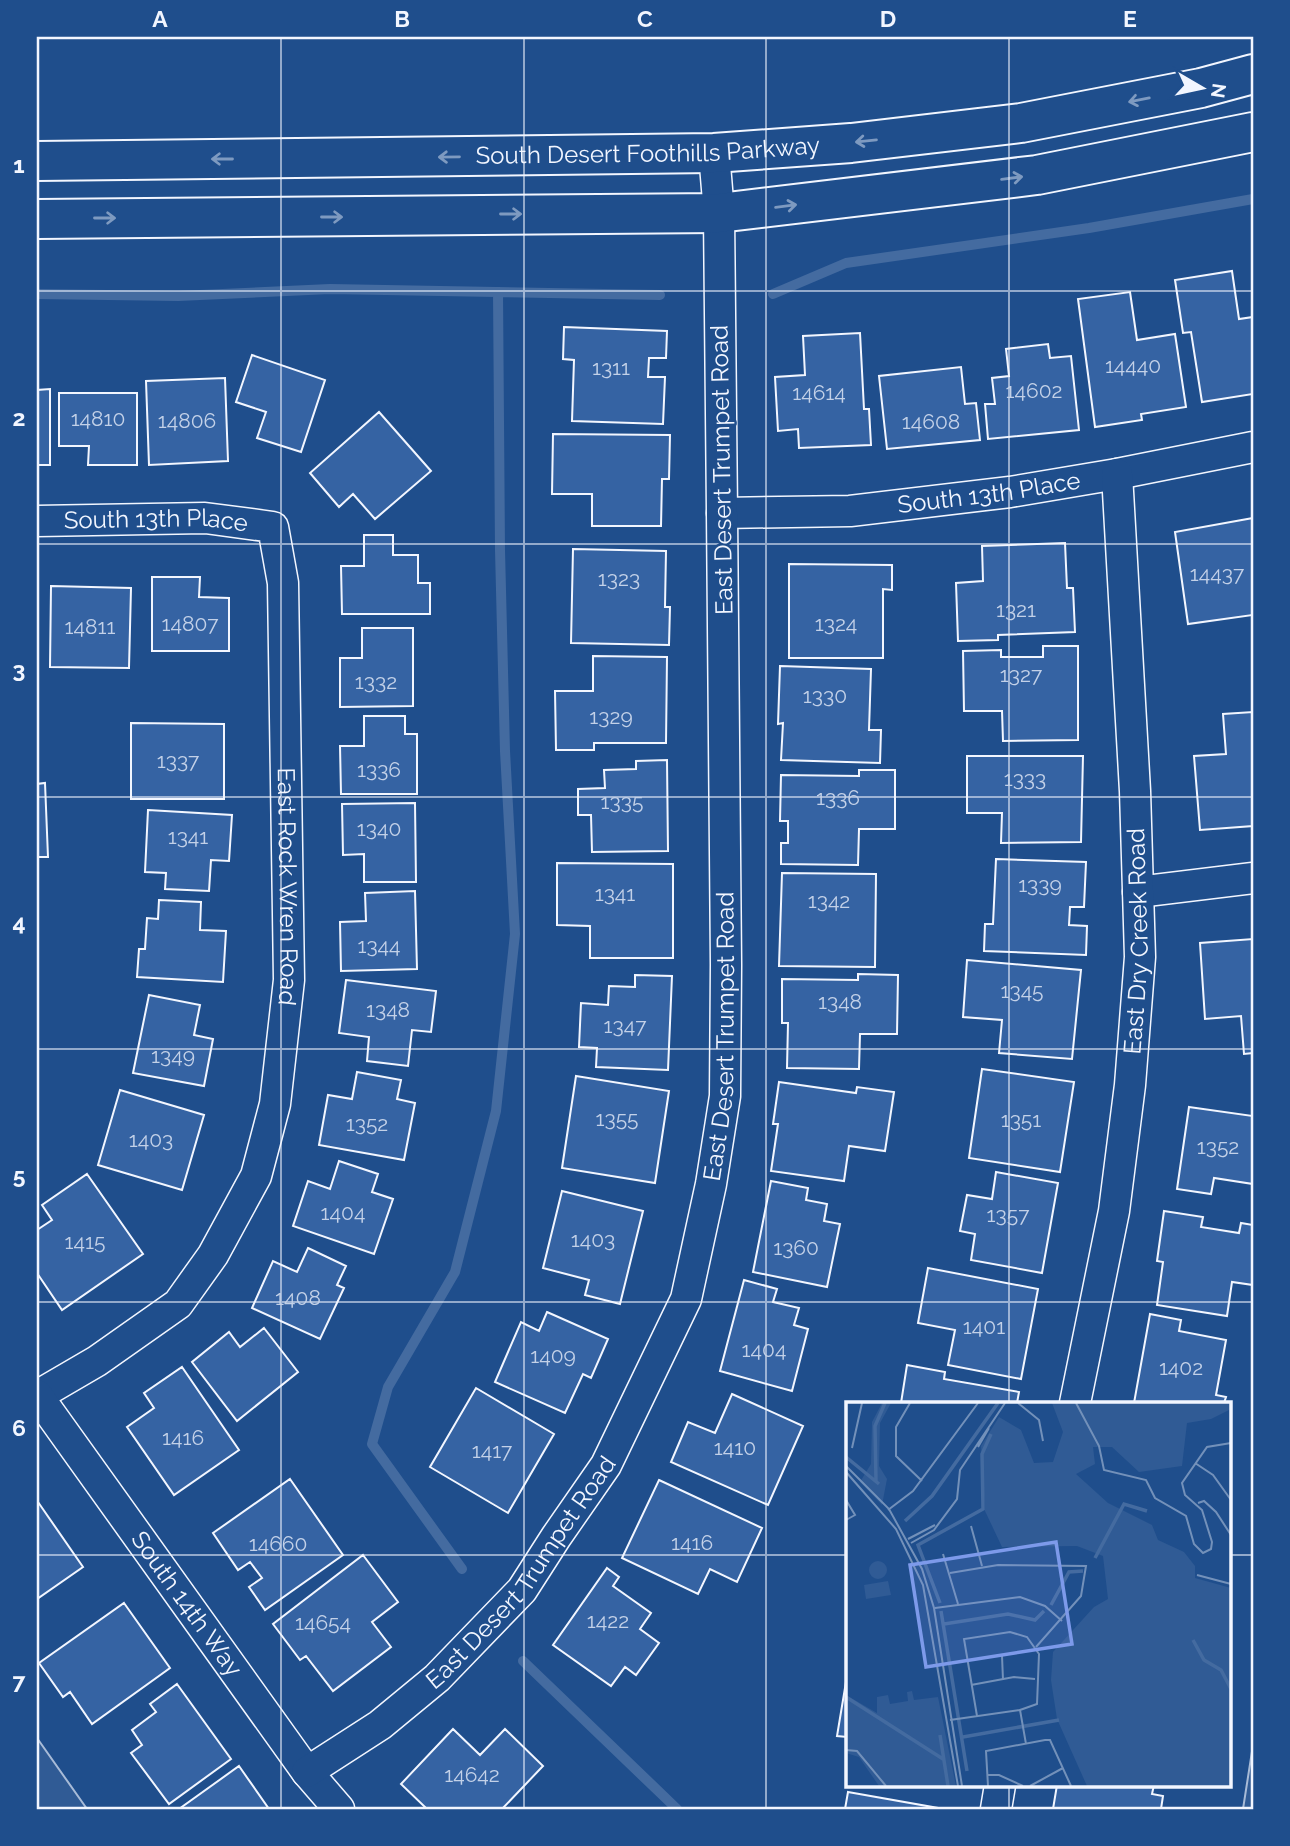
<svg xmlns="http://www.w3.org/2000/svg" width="1290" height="1846" viewBox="0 0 1290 1846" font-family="Raleway,sans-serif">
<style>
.green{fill:#305b95;stroke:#a8bbd7;stroke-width:2}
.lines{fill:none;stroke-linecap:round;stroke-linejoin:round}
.stream{stroke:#446ba0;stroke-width:10}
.building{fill:#3563a3;stroke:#f2f6ff;stroke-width:2}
.street-casing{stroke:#f2f6ff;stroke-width:33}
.secondary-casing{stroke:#f2f6ff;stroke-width:42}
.street{stroke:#1f4e8c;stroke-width:30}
.secondary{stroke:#1f4e8c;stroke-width:38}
.oneway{stroke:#7e9ac0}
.grid{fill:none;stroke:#f2f6ff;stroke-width:2;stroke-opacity:0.55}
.labels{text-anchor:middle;stroke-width:5;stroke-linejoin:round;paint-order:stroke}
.number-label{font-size:21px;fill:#c3d1e8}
.street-label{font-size:24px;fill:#f2f6ff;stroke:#1f4e8c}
.inset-river{fill:none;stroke:#446ba0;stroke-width:3.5}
.inset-road{fill:none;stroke:#7391ba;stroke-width:2}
.view{fill:#7d9aea;fill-opacity:0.15;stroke:#7d9aea;stroke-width:3.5}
.inset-edge{fill:none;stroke:#f2f6ff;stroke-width:3.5}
.neatline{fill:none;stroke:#f2f6ff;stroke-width:2.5}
.grid-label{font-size:23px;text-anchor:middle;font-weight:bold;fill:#f2f6ff}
</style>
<rect width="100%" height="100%" fill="#1f4e8c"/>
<!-- green -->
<path class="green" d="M37,1738l50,71h-50z
M1253,1745v64h-10z"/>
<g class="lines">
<!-- stream -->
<path class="stream" d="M37,294l141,2 152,-7 330,6
M773,294l73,-31 243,-35 164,-29
M462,1569l-90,-125 16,-57 67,-115 41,-161 19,-177 -10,-183 -5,-201 -2,-258
M523,1661l154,148"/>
</g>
<!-- building -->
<path class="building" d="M1232,271l7,48 14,-2v77l-51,8 -11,-70 -8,1 -8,-53z
M1130,292l7,48 38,-6 11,73 -45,7 1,6 -47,7 -17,-128z
M564,327l103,4 -1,27h-17l-1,19h17l-2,47 -91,-3 2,-61 -11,-1z
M860,333l4,76h5l2,36 -72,3 -1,-19 -20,2 -3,-54 30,-2 -2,-39z
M1048,344l2,14 21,-2 8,74 -91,9 -3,-35h10l-3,-26 17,-2 -3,-27z
M252,355l73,25 -24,72 -44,-14 9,-26 -30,-10z
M961,367l4,37 11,-1 4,37 -93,9 -8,-73z
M225,378l3,83 -79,4 -3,-84z
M50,389v76h-13v-75z
M59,393h78v72h-49l1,-19h-30z
M379,412l52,59 -56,48 -22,-25 -14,13 -29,-34z
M553,434l117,1 -1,44h-7l-1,47h-69v-32h-40z
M1253,518v97l-65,9 -13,-92z
M364,535h29v20h25v28h12v31h-88l-1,-48h23z
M1065,543l2,45h6l2,44 -77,3v5l-40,1 -2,-58 27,-2 -1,-35z
M573,549l93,2 -1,56h5l-1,38 -98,-2z
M789,564l103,1v25l-9,-1v69h-94z
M152,577h48l-1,20 30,1v53h-77z
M51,586l80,2 -2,80 -79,-1z
M362,628h51v78l-73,1v-49h22z
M1043,646h35v94l-75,1 -1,-30h-38l-1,-60 38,-1v7h42z
M593,656l74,1 -1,86h-72v7h-38l-1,-59h38z
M780,666l91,3 -2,61h12l-1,33 -99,-3 2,-37 -5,1z
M1253,712v114l-53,4 -6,-74 32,-2 -3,-40z
M364,716h41v18h12v60h-76l-1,-48h24z
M131,723l93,1v75h-93z
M967,756h116l-2,86 -80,1 1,-30h-35z
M667,760l1,91 -76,1 -1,-37h-13v-26l27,-1 -1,-18 32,-1v-8z
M859,770h36v59h-36l-1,36 -77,-1v-21h7v-22h-8l1,-46 78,1z
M45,783l3,74h-11v-73z
M415,803l1,79h-52v-28l-21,1 -1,-51z
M148,810l84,5 -3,46 -18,-1 -2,31 -44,-2 1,-16 -21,-1z
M996,859l90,3 -2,45h-14l-1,18 18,1 -1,29 -102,-4 1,-27h8z
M557,863l116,1v94h-83v-32l-33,-1z
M782,873l94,1 -1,93 -96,-1z
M415,891l2,78 -76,2 -1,-49 26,-1 -1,-28z
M159,900l42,2 -1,28 26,1 -3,51 -86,-5 2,-28h6l2,-31 11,1z
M1253,939v114l-9,1 -3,-38 -36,3 -5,-76z
M967,960l114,10 -9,89 -73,-6 3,-33 -39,-3z
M858,974l40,1 -1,59h-37l-1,35 -72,-1 1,-45h-6v-44l76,1z
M635,975l37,1 -4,94 -72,-3 1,-19 -18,-1 2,-44 27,2 1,-19 26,1z
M346,980l90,11 -5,41 -19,-2 -4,36 -41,-5 2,-24 -30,-4z
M149,995l51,10 -6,30 19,4 -9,47 -71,-13z
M982,1069l92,13 -14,90 -91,-14z
M357,1072l44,8 -4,19 18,4 -11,57 -85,-15 9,-50 24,4z
M576,1076l93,15 -14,92 -93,-15z
M779,1082l77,11 1,-6 37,5 -9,59 -36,-5 -5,35 -73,-10 7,-47h-5z
M120,1090l84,25 -22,75 -84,-25z
M1189,1107l64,9v68l-39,-6 -3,16 -34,-5z
M339,1161l39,13 -6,18 21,7 -19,55 -81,-28 15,-45 22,8z
M996,1172l62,11 -16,90 -71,-13 4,-26 -15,-3 7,-36 25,4z
M87,1174l56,80 -81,56 -25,-37v-43l15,-10 -10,-15z
M771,1181l37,7 -2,12 21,4 -3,17 16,3 -13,63 -74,-15z
M562,1191l81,20 -23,93 -35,-9 4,-15 -46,-12z
M1164,1211l39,6 -2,10 38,6 2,-10 12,2v60l-21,-3 -5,34 -70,-11 6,-43 -6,-1z
M308,1248l38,18 -9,19 7,3 -24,51 -68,-31 21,-47 24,11z
M928,1268l110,21 -17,90 -73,-14 7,-35 -37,-7z
M744,1280l33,9 -4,13 26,6 -5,17 14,4 -16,62 -72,-20z
M547,1312l61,27 -17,39 -8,-4 -18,39 -70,-31 26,-60 18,9z
M1150,1314l31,6 -2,11 47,9 -10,55 10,2 -2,6h-90z
M264,1328l34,44 -61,49 -45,-59 37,-30 11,15z
M907,1365l38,7 -1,7 75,13 -2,11h-116z
M182,1367l57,83 -65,45 -47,-68 27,-19 -10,-15z
M476,1388l78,46 -46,79 -78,-46z
M732,1394l71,32 -35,79 -97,-43 17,-40 27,11z
M290,1479l53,76 -78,55 -16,-23 13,-9 -12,-16 -12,8 -25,-37z
M659,1480l103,48 -25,54 -27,-13 -12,25 -76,-36z
M38,1502l45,65 -46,32v-96z
M363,1555l35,47 -26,20 19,25 -58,44 -27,-35 -6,4 -27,-36z
M607,1568l12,9 -6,9 38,27 -11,16 19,14 -23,32 -11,-8 -14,19 -58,-41z
M124,1603l46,65 -78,56 -22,-32 -7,5 -24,-34z
M847,1676v61l-10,-1z
M177,1684l54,75 -62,45 -38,-51 11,-8 -10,-15 24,-18 -6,-8z
M453,1729l27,26 25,-26 38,37 -41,43h-75l-26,-25z
M239,1766l30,43h-90z
M1057,1785h97l-2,9 11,2 -2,13h-108z
M848,1792l90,16 -1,1h-92z"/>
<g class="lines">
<defs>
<g id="street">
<path id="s1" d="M722,513l128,-2 160,-19 107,-18 136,-27"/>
<path id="s2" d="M37,521l168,-3 68,9 10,56 6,397 -14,124 -19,72 -43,79 -35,49 -81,57 -60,35"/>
<path d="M1138,892l115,-14"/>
<path id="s3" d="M37,1395l270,377 32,37"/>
<path id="s4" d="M1075,1403l39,-192 16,-126 10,-128 -5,-166 -18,-317"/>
<path id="s5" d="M307,1772l73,-47 57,-47 85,-88 34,-53 50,-72 80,-166 25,-115 14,-88 1,-131 -4,-452 -3,-300 -5,-60"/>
<path d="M996,1809l4,-24"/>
</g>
<g id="secondary">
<path id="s6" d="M37,161l677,-8 137,-10 170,-20 180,-35 52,-14"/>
<path d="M37,219l682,-6 318,-38 216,-43"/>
</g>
</defs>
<!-- street casing -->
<use href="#street" class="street-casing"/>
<!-- secondary casing -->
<use href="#secondary" class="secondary-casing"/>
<!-- street -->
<use href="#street" class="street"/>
<!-- secondary -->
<use href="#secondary" class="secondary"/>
</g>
<!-- one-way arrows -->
<defs><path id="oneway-shaft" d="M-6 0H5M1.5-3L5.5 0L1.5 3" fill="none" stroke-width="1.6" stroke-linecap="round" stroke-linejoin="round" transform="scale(1.75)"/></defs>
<g class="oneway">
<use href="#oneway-shaft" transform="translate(1139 100) rotate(169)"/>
<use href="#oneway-shaft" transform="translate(866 141) rotate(174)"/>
<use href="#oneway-shaft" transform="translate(449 157) rotate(179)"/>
<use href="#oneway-shaft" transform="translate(222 159) rotate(180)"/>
<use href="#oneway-shaft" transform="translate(1012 178) rotate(-7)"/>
<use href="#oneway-shaft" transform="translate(786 206) rotate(-7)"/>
<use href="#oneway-shaft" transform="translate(511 214)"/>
<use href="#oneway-shaft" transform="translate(332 217)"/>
<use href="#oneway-shaft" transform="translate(105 218)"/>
</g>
<!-- grid -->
<path class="grid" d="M281,37v1772M524,37v1772M766,37v1772M1009,37v1366M37,291h1216M37,544h1216M37,797h1216M37,1049h1216M37,1302h1216M37,1555h810M1229,1555h24M1009,1785v24"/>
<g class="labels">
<!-- number labels -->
<g class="number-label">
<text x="1133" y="373">14440</text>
<text x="611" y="375">1311</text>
<text x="1034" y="398">14602</text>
<text x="819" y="400">14614</text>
<text x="98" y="426">14810</text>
<text x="187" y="428">14806</text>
<text x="931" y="429">14608</text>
<text x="1217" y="581">14437</text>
<text x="619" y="586">1323</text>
<text x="1016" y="617">1321</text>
<text x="190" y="631">14807</text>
<text x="836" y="631">1324</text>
<text x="90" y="634">14811</text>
<text x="1021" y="682">1327</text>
<text x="376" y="689">1332</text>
<text x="825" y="703">1330</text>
<text x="611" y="724">1329</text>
<text x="178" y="768">1337</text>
<text x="379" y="777">1336</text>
<text x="1025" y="786">1333</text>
<text x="838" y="805">1336</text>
<text x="622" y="809">1335</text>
<text x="379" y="836">1340</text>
<text x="188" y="844">1341</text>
<text x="1040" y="892">1339</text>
<text x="615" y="901">1341</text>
<text x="829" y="908">1342</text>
<text x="379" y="953">1344</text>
<text x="1022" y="998">1345</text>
<text x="840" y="1009">1348</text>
<text x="388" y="1017">1348</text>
<text x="625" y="1033">1347</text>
<text x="173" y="1063">1349</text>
<text x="617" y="1126">1355</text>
<text x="1021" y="1127">1351</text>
<text x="367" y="1131">1352</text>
<text x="151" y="1147">1403</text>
<text x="1218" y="1154">1352</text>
<text x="343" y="1220">1404</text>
<text x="1008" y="1222">1357</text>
<text x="593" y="1247">1403</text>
<text x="85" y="1249">1415</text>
<text x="796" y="1255">1360</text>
<text x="298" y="1305">1408</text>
<text x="984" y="1334">1401</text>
<text x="764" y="1357">1404</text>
<text x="553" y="1363">1409</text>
<text x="1181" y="1375">1402</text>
<text x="183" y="1445">1416</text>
<text x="735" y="1455">1410</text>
<text x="492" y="1458">1417</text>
<text x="692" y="1550">1416</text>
<text x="278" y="1551">14660</text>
<text x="608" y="1628">1422</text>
<text x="323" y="1630">14654</text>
<text x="472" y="1782">14642</text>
</g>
<!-- street labels -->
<g class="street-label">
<text dy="8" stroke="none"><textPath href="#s6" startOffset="611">South Desert Foothills Parkway</textPath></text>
<text transform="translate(722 470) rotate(-91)" y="8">East Desert Trumpet Road</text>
<text dy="8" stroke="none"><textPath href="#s1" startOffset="268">South 13th Place</textPath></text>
<text dy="8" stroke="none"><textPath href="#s2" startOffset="119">South 13th Place</textPath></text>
<text dy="8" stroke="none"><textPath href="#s2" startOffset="597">East Rock Wren Road</textPath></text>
<text dy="8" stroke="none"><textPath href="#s4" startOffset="467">East Dry Creek Road</textPath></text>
<text dy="8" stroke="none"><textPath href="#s5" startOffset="884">East Desert Trumpet Road</textPath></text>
<text dy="8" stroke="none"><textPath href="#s5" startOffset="296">East Desert Trumpet Road</textPath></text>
<text dy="8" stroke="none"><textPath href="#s3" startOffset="257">South 14th Way</textPath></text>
</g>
</g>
<!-- overview -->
<g transform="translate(846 1402)">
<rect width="385" height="385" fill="#1f4e8c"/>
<path d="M36,1h9l-11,20 -1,43 8,13 -5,26 -22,-23 11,-18 1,-42zM206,1h179v6l-20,10 -24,4 -5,43 -43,6 -27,-25h-19l2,17 -19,10 32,29 44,22 6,15 26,12 11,14v12l36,10v198h-144l-30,-67 -6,-39 2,-28 41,-45 14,-8 -5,-43 -26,-10 -75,1 -17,-36 -4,-65 18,-29 22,13 13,33 19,-1 10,-30zM23 168a9 9 0 1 1 18 0a9 9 0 1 1-18 0ZM42,179l3,14 -25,4 -2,-14zM66,289l2,9 24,-3 18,89h-77l-20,-29 -13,-4v-58l31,18v-16l11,-2 2,9 18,-3 -1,-9z" fill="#305b95"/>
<path class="inset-river" d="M0,55l33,27M30,79l-1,-55 10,-23M59,119l27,-25 66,-93M249,156l29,-54 23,7M94,201l-22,-58 65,-36 -1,-55 9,-20M205,203l18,-33 14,-1M95,209l26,160M98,222l64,-10 27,6 9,-9M347,238l11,20 17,10 10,19M0,295l97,62M94,333l8,51M117,335l96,-17"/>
<path class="inset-road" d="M64,1l-14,24v29l26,25M172,1l21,17 4,21M230,1l23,43 5,24 42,10 9,18 31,18 8,28 9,9 8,-4 1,-7 -10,-32 -17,-15 -3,-12 25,-36 24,-4M132,45l11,-19M6,46l10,-45M349,61l18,12 18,25M0,64l43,43 33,60 12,39 28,178M0,70l50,57 27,56 35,201M0,98l9,15 -9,5M352,101l6,-2 12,11 15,23M42,108l25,-19 65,-88M125,124l11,40M62,137l27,-14M65,141l23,-13 23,-31 3,-29 45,-67M97,152l15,50M104,171l48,-8 88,1 -5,30 -45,51M351,173l34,9M89,206l85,-11 25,9 17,15M156,254l1,24M125,283l43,-8 21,2M131,314l-13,-77 46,-7 17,5 12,17 -2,50 -17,6 6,34M104,318l70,-10M0,348l11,1 29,35M142,373h11l24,11M142,384l-2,-35 59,-11h5l21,46M184,384l33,-18"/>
<path class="view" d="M210,140l16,102 -146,23 -16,-102z"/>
<rect width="385" height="385" class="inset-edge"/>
</g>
<!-- border -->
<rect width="1290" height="1846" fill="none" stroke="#1f4e8c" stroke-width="77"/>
<!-- north arrow -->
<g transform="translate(1202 88) rotate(99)" stroke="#1f4e8c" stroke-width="5" paint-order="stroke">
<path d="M0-5L12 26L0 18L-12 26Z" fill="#f2f6ff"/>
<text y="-10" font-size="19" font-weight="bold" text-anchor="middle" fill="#f2f6ff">N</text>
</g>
<rect x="38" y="38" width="1214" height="1770" class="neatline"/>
<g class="grid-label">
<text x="160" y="27">A</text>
<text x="402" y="27">B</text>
<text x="645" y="27">C</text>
<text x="888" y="27">D</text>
<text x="1130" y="27">E</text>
<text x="19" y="173">1</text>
<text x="19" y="426">2</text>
<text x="19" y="678">3</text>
<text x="19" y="931">4</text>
<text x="19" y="1184">5</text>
<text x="19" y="1436">6</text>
<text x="19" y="1689">7</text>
</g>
</svg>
